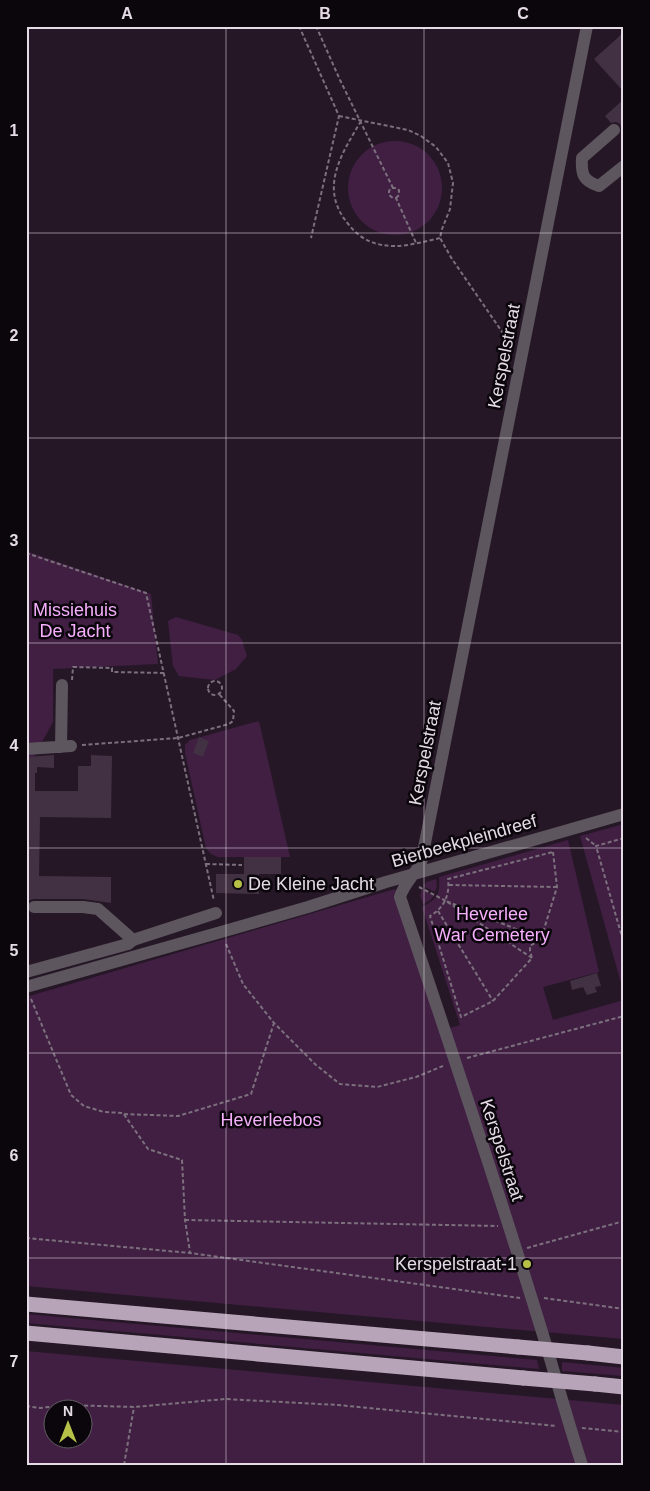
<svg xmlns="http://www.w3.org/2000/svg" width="650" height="1491" viewBox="0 0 650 1491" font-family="Helvetica,sans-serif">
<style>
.green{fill:#401f43;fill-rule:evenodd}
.building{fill:#413143}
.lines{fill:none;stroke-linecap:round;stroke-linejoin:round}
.path{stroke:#7c707d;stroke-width:2;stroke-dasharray:4 2.5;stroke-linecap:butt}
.minor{stroke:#5d565e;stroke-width:12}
.highway{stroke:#b8a4b9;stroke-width:15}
.highway-bridge{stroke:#b8a4b9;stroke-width:15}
.grid{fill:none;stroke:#e5dbe6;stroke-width:1;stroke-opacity:0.55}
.poi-dot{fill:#b7c148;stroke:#0b060c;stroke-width:2}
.labels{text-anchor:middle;stroke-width:5;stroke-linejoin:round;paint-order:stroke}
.street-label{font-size:18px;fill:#e5dbe6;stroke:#0b060c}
.park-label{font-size:18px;fill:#f6affc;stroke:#0b060c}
.poi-label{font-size:18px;fill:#e5dbe6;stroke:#0b060c;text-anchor:start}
.neatline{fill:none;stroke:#e5dbe6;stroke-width:2}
.grid-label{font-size:16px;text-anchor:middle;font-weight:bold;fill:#e5dbe6}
</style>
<rect width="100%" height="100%" fill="#261727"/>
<!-- green -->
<path class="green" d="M348 188a47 47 0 1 1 94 0a47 47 0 1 1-94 0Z
M26,551l125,43 7,70 -105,5v53l-22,40 -5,1z
M176,617l62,18 4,5 5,16 -11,13 -21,11 -36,-4 -6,-10 -5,-45z
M259,721l31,136h-72l-7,-3 -5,-6 -21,-95v-8l5,-5z
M624,824v170l-44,-158z
M568,840l31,132 -56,15 10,33 71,-20v339l-598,-53v-289l369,-108 44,142 21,-6 -38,-118c16,-8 18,-13 17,-30z
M436,879l1,7 -2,6 -12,-6 4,-4z
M422,889l12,7 -5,5 -6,3 -3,-9z
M26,1314l511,46 2,9 -513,-46z
M26,1351l598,54v60h-598zM52,1408h30v30h-30z
M562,1362l62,6v8l-62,-5z"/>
<!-- building -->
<path class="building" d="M624,32v60l-30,-33z
M624,99v38l-3,-3 1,-5 -2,-5 -4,-2 -5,1 -6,-7z
M199,737l10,4 -6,16 -10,-4z
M54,755v13l-17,-1v6h-2v18h43v-25h13v-11l21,1 -1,62 -71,-1 -1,59 72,1v26l-28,-4h-49l-8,2v-144z
M244,857h37v17h-22v20l-43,-1v-19h28z
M597,973l4,13 -6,1 2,5 -10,3 -4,-8 -11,3 -2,-9z"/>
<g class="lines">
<!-- path -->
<path class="path" d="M299,26l40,90 -28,122
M316,26l24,54 53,108
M339,116l69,14 13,6 15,11 12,16 5,20 -3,26 -8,20 -2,9 12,21 55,80 6,3
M361,121c-20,34 -43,68 -12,104 12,15 27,21 46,21 14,0 32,-5 45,-8
M396,198l3,-3v-5l-3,-2h-5l-2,3v4l4,3h3l20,45
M26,553l120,40 68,308
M72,680l1,-13 39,1v4l52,1
M208 688a7 7 0 1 1 14 0a7 7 0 1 1-14 0Z
M82,745l96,-7 51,-14 4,-3 1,-10 -15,-17
M586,838l10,8
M624,838l-28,8 28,98
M553,852l4,35 -16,52 -11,7v5l2,7 -39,43 -32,16 -31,-101c14,-8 20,-21 18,-37z
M206,864l36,1
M449,885l107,2
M419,887l27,14
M438,911l55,90
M226,944l17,40 31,39 42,42 24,19 37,3 39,-10 27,-11
M532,958l-86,-57 95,38
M31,999l40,96 13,11 20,6 19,1 25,36 34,11 3,60 5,32
M467,1058l157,-42
M124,1114l54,2 73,-22 23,-71
M185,1220l313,6
M26,1238l164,15 330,45
M527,1248l97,-27
M544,1298l80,11
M26,1406l14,2 25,-3 69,2 91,-8 113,6 219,21
M582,1428l42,4
M124,1465l10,-58"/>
<!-- minor -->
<path class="minor" d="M614,130l-32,28c-1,16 1,23 17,28l25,-20
M61,747l1,-62
M26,749l45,-3
M34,907h49l15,2 35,31 83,-27
M26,972l102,-28 5,-4
M26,987l195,-55 87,-25 78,-25 238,-68
M582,1465c-14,-43 -26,-87 -39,-130 -45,-147 -94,-293 -143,-438 3,-12 14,-22 21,-34l166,-837"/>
<!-- highway -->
<path class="highway" d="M26,1304l492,43
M26,1333l497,45
M588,1353l36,4
M595,1384l29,3"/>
<!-- highway-bridge -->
<path class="highway-bridge" d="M518,1347l70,6
M523,1378l72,6"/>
</g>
<!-- grid -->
<path class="grid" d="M226,26v1439M424,26v1439M26,233h598M26,438h598M26,643h598M26,848h598M26,1053h598M26,1258h598"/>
<!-- markers -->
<g class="poi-dot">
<circle cx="238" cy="884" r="5"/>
<circle cx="527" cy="1264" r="5"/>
</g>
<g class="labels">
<!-- street labels -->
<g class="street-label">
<text transform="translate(504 356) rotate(-79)" y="6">Kerspelstraat</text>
<text transform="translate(425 753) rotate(-79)" y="6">Kerspelstraat</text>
<text transform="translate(464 841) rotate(-16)" y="6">Bierbeekpleindreef</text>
<text transform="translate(502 1150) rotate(72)" y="6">Kerspelstraat</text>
</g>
<!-- park labels -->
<g class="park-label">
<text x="75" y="616">Missiehuis<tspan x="75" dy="21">De Jacht</tspan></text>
<text x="492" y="920">Heverlee<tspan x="492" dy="21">War Cemetery</tspan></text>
<text x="271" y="1126">Heverleebos</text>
</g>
<!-- poi labels -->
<g class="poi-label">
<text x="248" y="890">De Kleine Jacht</text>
<text x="517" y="1270" text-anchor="end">Kerspelstraat-1</text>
</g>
</g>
<!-- border -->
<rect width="650" height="1491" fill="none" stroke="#0b060c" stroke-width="55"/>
<!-- north arrow -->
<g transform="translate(68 1424)"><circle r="24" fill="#0b060c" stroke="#625b63"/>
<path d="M0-4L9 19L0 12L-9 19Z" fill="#b7c148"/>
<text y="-8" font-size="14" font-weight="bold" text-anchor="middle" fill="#e5dbe6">N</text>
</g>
<rect x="28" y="28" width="594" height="1436" class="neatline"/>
<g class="grid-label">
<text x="127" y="19">A</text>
<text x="325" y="19">B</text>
<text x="523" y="19">C</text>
<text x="14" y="136">1</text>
<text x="14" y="341">2</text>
<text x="14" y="546">3</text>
<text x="14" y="751">4</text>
<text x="14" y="956">5</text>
<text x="14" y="1161">6</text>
<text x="14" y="1367">7</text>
</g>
</svg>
